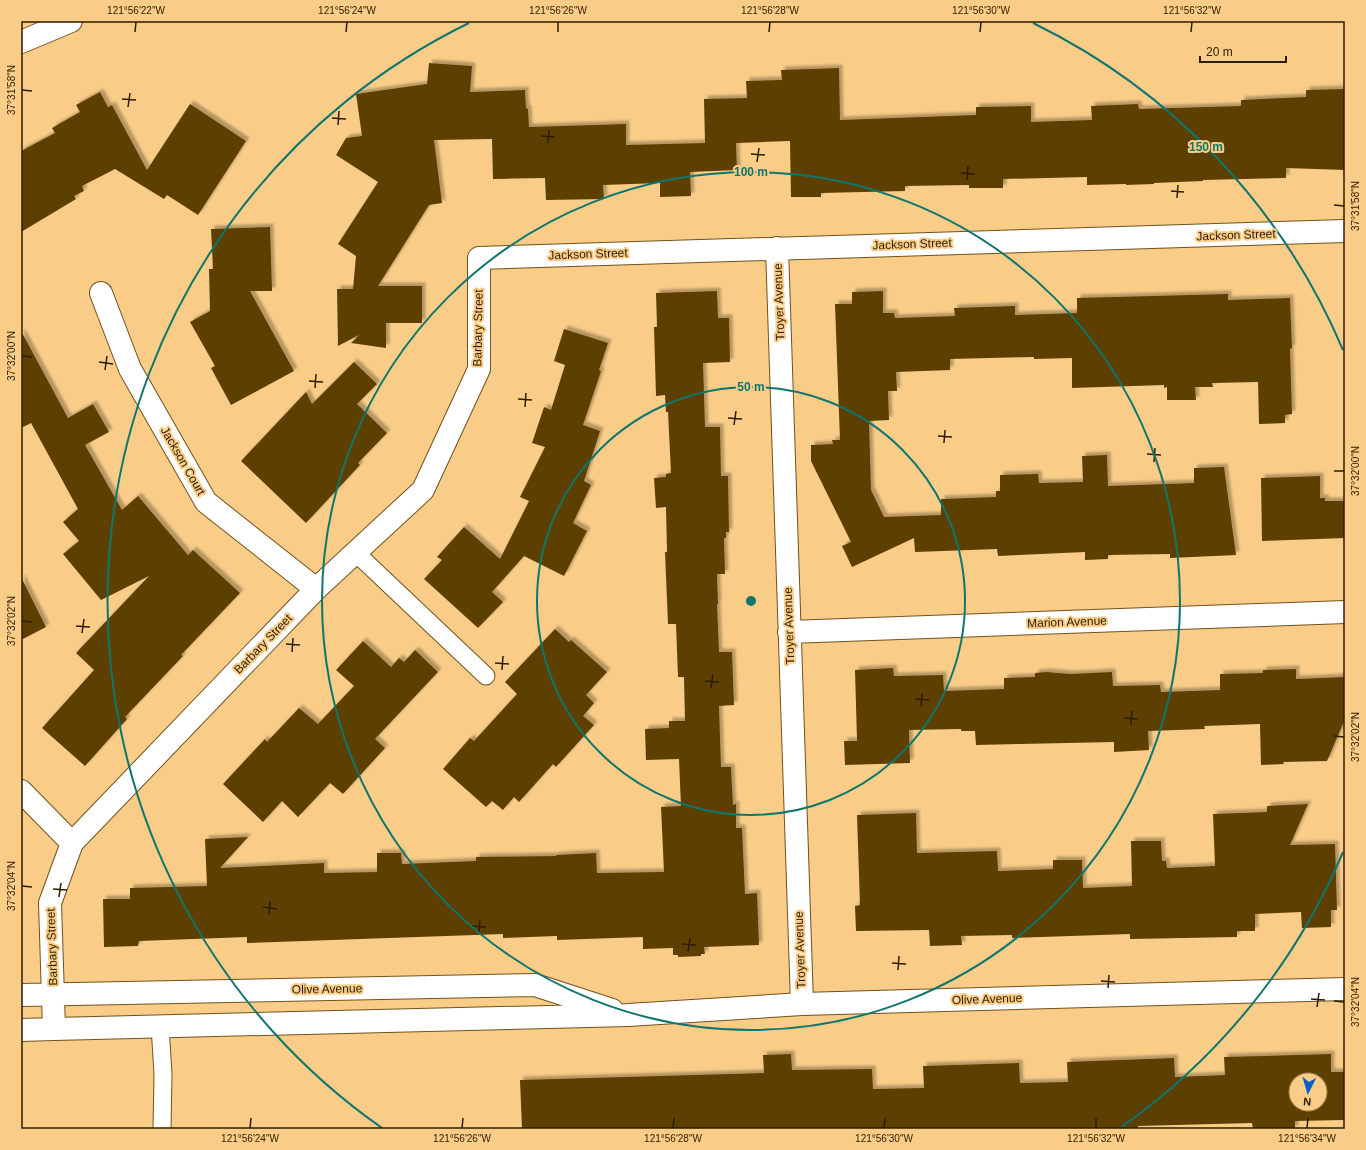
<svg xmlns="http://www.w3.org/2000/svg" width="1366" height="1150" viewBox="0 0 1366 1150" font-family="Helvetica,sans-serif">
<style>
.building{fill:#5d3f03;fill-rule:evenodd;filter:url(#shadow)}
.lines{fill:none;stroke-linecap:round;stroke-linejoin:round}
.service-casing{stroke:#71521d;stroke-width:19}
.minor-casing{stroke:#71521d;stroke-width:24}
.motorway-casing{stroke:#71521d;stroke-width:24}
.service{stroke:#fff;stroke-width:17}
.minor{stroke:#fff;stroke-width:22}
.motorway{stroke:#fff;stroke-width:22}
.ticks{fill:none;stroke:#2c1c00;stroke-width:1.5}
.ring{fill:none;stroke:#0f766e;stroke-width:2}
.labels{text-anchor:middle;stroke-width:4;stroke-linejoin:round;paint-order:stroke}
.street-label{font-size:12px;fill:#2c1c00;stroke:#f9cd88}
.centre{fill:#0f766e;stroke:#f9cd88;stroke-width:2}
.ring-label{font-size:12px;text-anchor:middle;font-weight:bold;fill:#0f766e;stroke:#f9cd88;stroke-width:4;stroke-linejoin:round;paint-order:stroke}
.neatline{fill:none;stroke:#2c1c00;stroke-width:1.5}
.ticks-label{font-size:10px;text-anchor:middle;fill:#2c1c00}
</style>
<defs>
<filter id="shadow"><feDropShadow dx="3.5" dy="-3.5" stdDeviation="1" flood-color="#0004"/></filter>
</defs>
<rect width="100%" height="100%" fill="#f9cd88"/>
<!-- building -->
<path class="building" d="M429,63l43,3 -2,26 55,-2 1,18 2,1 1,18 97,-3v21l79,-2 -1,-44 43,-1 -1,-17 36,-1 -1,-10 58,-2 1,52 136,-5v-8l55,-1v16l61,-2 -1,-14 47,-2 1,5 102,-3v-6l65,-3v-7l39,-1v81l-59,-2v10l-83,2v1l-49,2v1l-28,1v-1l-39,1v-8l-84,2v9h-34v-3l-64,1v5l-84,2v4h-30l-1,-56 -54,2 1,27 -47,2 1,24 -31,1v-14l-57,2 1,14 -58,1 -1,-22 -52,1 -1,-40 -58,1 8,63 -13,2 -51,81h44v37h-36v25l-35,-5 8,-8 -21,11 -1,-57h16l3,-33 -18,-12 40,-62 -42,-27 10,-17 16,-2 -6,-42 71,-10z
M100,92l8,15 4,-2 35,65 43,-66 56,37 -48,74 -31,-20 -3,4 -49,-30 -33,17 2,5 -10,5 2,3 -55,33v-81l34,-18 -3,-5 28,-16 -4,-7z
M270,227l2,64h-22l44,80 -63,34 -20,-37 4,-2 -25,-44 20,-11 -1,-42h4l-2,-40z
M717,291l1,27h11l1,44 -27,1 2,64h15l1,49h7l1,56h-3v6h-2l1,36h-8l1,30h-1l2,48h13l2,53 -15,1 2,61h10l2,38 3,-1v24h6l3,66 12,-1 2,52 -55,2 1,7h-4v2l-23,1v-2h-5v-7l-30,1v-12l-86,3v-4l-54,2v-4l-256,9v-6l-108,4 -1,5 -34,1 -1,-48h27v-11l77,-2 -2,-47 43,-2 -28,31 104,-5v10l53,-1v-19h24l1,11 74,-3v-4l81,-1 -1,-1 40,-2 1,20 67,-1 -3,-65 20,-1 -2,-47 -33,1 -1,-31 24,-1v-7h16l-1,-44h-6l-2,-53h-8l-3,-72h2l-1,-45 -10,1 -2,-30 12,-1v-3l5,-1 -3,-61h-2l-1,-17 -9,1 -2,-69h3l-1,-34z
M883,291v22h11l1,5 60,-2 -1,-8 61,-2v9l62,-2v-15l151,-4v6l62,-2 2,50 -2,1 2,65 -7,1v8l-26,1 -1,-42 -46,1 1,4h-18l1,13h-29v-13l-3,1v-3l-92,3v-30l-38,1v-2l-84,2v11l-54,2 1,19h-9l1,29 -20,1 2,69 13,27 57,-2v-16l55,-2v-6h4v-16l38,-1 1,9 44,-1 -1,-26 25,-1 1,31 86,-3v-15l30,-1 12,88 -66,3v-4l-62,1v4l-23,1v-8l-87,4 -1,-7 -82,3 -1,-14 -62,29 -10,-21 9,-4 -40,-81v-16l22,-1 -1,-4h8l-5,-136h17v-12z
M564,329l44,14 -9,27 2,1 -18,54 17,6 -16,50 7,4 -18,38 14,8 -23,45 -40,-20 -32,36 11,10 -25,26 -54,-49 18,-19 -5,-3 27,-30 36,32 29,-58 -9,-4 25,-50 -13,-4 12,-36 7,3 14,-45 -11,-4z
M21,331l47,87 25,-14 16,28 -24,13 37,65 16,-14 50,59 5,-5 47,43 -59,62 2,1 -58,61 2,2 -42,47 -43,-38 52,-58 -18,-17 73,-77 -48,24 -38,-46 16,-13 -16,-19 15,-13 -47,-86 -10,5z
M354,362l23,22 -20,20 30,29 -29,30 2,2 -54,58 -65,-62 65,-69 6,12z
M1320,476v22h5v3h20v37l-83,3 -1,-63z
M21,577l25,50 -25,13z
M555,629l14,13 2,-2 36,32 -21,23 8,8 -11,13 11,9 -38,42 -3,-3 -34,38 -5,-5 -11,13 -11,-9 -6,6 -43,-38 27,-31 4,3 43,-47 -12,-12z
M363,641l28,26 8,-9 5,4 11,-12 23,22 -63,67 10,9 -42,46 -13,-11 -32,34 -16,-16 -19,21 -40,-38 42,-45 2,3 32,-34 19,16 36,-38 -18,-16z
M893,668l1,8 49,-1 1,16 60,-2v-11l31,-1v-4l11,-1 24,2 42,-2 1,14 47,-1 1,7 59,-2v-16l43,-1v-3l33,-1v10l49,-2v42l-18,42 -44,1 1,2 -23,1 -1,-41 -56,2 1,3 -57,2 1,19 -35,2v-10l-138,3 -1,-14h-14v-2l-52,1 1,33 -65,2 -1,-24h13l-2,-71z
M1308,804l-18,41 45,-1 2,66h-6v17l-29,1 -1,-16 -46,2v17h-18v6l-107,2v-5l-118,4v-3l-51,1 1,9 -32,1 -1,-16 -73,1 -1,-25 5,-1 -3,-90 59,-2 1,40 80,-2 1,20 55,-2v-9h29l1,28 49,-2 -1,-45h30l1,20h4l1,7 48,-2 -2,-52 54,-2v-6z
M791,1054l1,16 80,-1 1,20 51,-1 -1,-22 96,-3 1,20 48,-1 -1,-20 107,-4 1,19 50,-2 -1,-18 107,-3v18h14v48l-50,1v8h-42l-1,-6 -114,3v3h-616l-2,-49 244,-7 -1,-18zM1296,1080h24v24h-24z"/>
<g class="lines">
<defs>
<path id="service" d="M355,552l131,124
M160,1026l3,48 -1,55"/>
<path id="minor" d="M777,248l25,756
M101,293l29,76 76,133 110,87
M789,632l556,-20
M21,791l51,52
M21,995l514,-10 77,25
M54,1029l-4,-126 22,-60 244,-254 107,-99 56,-121v-111l866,-27
M21,1030l33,-1 574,-14 174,-11 543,-15"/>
<path id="motorway" d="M21,42l50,-21"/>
</defs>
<!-- service casing -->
<use href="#service" class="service-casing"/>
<!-- minor casing -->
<use href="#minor" class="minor-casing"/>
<!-- motorway casing -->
<use href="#motorway" class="motorway-casing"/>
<!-- service -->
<use href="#service" class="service"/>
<!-- minor -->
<use href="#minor" class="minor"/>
<!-- motorway -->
<use href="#motorway" class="motorway"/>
</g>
<!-- ticks -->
<path class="ticks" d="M135,32l1,-10M346,32l1,-10M558,32v-10M769,32l1,-10M980,32l1,-10M1191,32l1,-10M22,90l10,1M122,99l14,1M128,107l2,-14M332,118l14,1M338,125l1,-14M541,136l14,1M548,143l1,-13M751,154l14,1M757,162l2,-14M961,173l14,1M967,180l1,-14M1171,191l13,1M1177,198l1,-13M1334,205l10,1M22,356l10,1M99,362l14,2M105,370l2,-14M309,381l14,1M315,388l1,-14M518,399l14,1M525,407l1,-14M728,418l14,1M734,425l2,-14M938,436l14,1M944,443l1,-13M1147,454l14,1M1154,462l1,-14M1334,471h10M22,621l10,1M76,626l14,1M82,633l2,-14M286,644l14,1M292,652l1,-14M495,663l14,1M502,670l1,-14M705,681l14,1M711,688l2,-14M915,699l14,1M921,707l1,-14M1124,718l14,1M1131,725l1,-14M1334,736l10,1M22,886l10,1M53,889l14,1M59,897l2,-14M263,907l14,2M269,915l1,-14M472,926l14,1M479,933l1,-14M682,944l14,1M688,952l2,-14M892,963l14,1M898,970l1,-14M1101,981l14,1M1108,988l1,-13M1311,999l14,1M1334,1001l10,1M1317,1007l2,-14M250,1128l1,-10M462,1128l1,-10M673,1128l1,-10M884,1128l1,-10M1096,1128v-10M1307,1128l1,-10"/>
<!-- distance rings -->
<g class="ring">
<circle cx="751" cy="601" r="214"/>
<circle cx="751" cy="601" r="429"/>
<path d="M1343 852A643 643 0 0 1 1120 1128M382 1128A643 643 0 0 1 469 23M1033 23A643 643 0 0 1 1343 350"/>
</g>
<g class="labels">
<!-- street labels -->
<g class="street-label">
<text transform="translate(1236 235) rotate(-2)" y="4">Jackson Street</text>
<text transform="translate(912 244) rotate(-2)" y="4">Jackson Street</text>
<text transform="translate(588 254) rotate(-2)" y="4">Jackson Street</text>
<text transform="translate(779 302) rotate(-92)" y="4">Troyer Avenue</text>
<text transform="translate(478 328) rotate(-89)" y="4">Barbary Street</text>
<text transform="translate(183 461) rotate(60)" y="4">Jackson Court</text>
<text transform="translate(1067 622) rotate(-2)" y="4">Marion Avenue</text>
<text transform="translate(789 626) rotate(-92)" y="4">Troyer Avenue</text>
<text transform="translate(263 644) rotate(-46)" y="4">Barbary Street</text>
<text transform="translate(52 947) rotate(-92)" y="4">Barbary Street</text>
<text transform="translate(800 950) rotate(-92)" y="4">Troyer Avenue</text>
<text transform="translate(327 989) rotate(-1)" y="4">Olive Avenue</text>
<text transform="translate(987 999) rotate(-2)" y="4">Olive Avenue</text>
</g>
</g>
<circle cx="751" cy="601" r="6" class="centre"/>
<g class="ring-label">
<text x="1206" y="151">150 m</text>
<text x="751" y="176">100 m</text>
<text x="751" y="391">50 m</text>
</g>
<!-- border -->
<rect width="1366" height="1150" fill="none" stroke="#f9cd88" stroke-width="44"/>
<!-- north arrow -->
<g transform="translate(1308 1092) rotate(185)"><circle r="19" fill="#f9cd88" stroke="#a78652"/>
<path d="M0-3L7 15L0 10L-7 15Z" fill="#085dc7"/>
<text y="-6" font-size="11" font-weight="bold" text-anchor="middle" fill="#2c1c00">N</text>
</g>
<!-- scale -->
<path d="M1200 56v6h86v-6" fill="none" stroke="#2c1c00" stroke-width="2"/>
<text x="1206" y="56" font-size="12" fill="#2c1c00" stroke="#f9cd88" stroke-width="3" paint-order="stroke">20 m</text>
<rect x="22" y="22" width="1322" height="1106" class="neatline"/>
<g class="ticks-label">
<text x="136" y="14">121°56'22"W</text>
<text x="347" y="14">121°56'24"W</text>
<text x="558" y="14">121°56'26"W</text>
<text x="770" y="14">121°56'28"W</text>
<text x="981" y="14">121°56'30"W</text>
<text x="1192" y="14">121°56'32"W</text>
<text transform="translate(11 90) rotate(-90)" y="4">37°31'58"N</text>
<text transform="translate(1355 206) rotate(-90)" y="4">37°31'58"N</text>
<text transform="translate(11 356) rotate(-90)" y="4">37°32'00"N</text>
<text transform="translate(1355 471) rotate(-90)" y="4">37°32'00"N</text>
<text transform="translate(11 621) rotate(-90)" y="4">37°32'02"N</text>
<text transform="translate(1355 737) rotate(-90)" y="4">37°32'02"N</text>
<text transform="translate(11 886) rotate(-90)" y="4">37°32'04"N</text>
<text transform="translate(1355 1002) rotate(-90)" y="4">37°32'04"N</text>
<text x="250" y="1142">121°56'24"W</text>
<text x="462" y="1142">121°56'26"W</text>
<text x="673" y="1142">121°56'28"W</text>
<text x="884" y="1142">121°56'30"W</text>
<text x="1096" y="1142">121°56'32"W</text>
<text x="1307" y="1142">121°56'34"W</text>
</g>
</svg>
